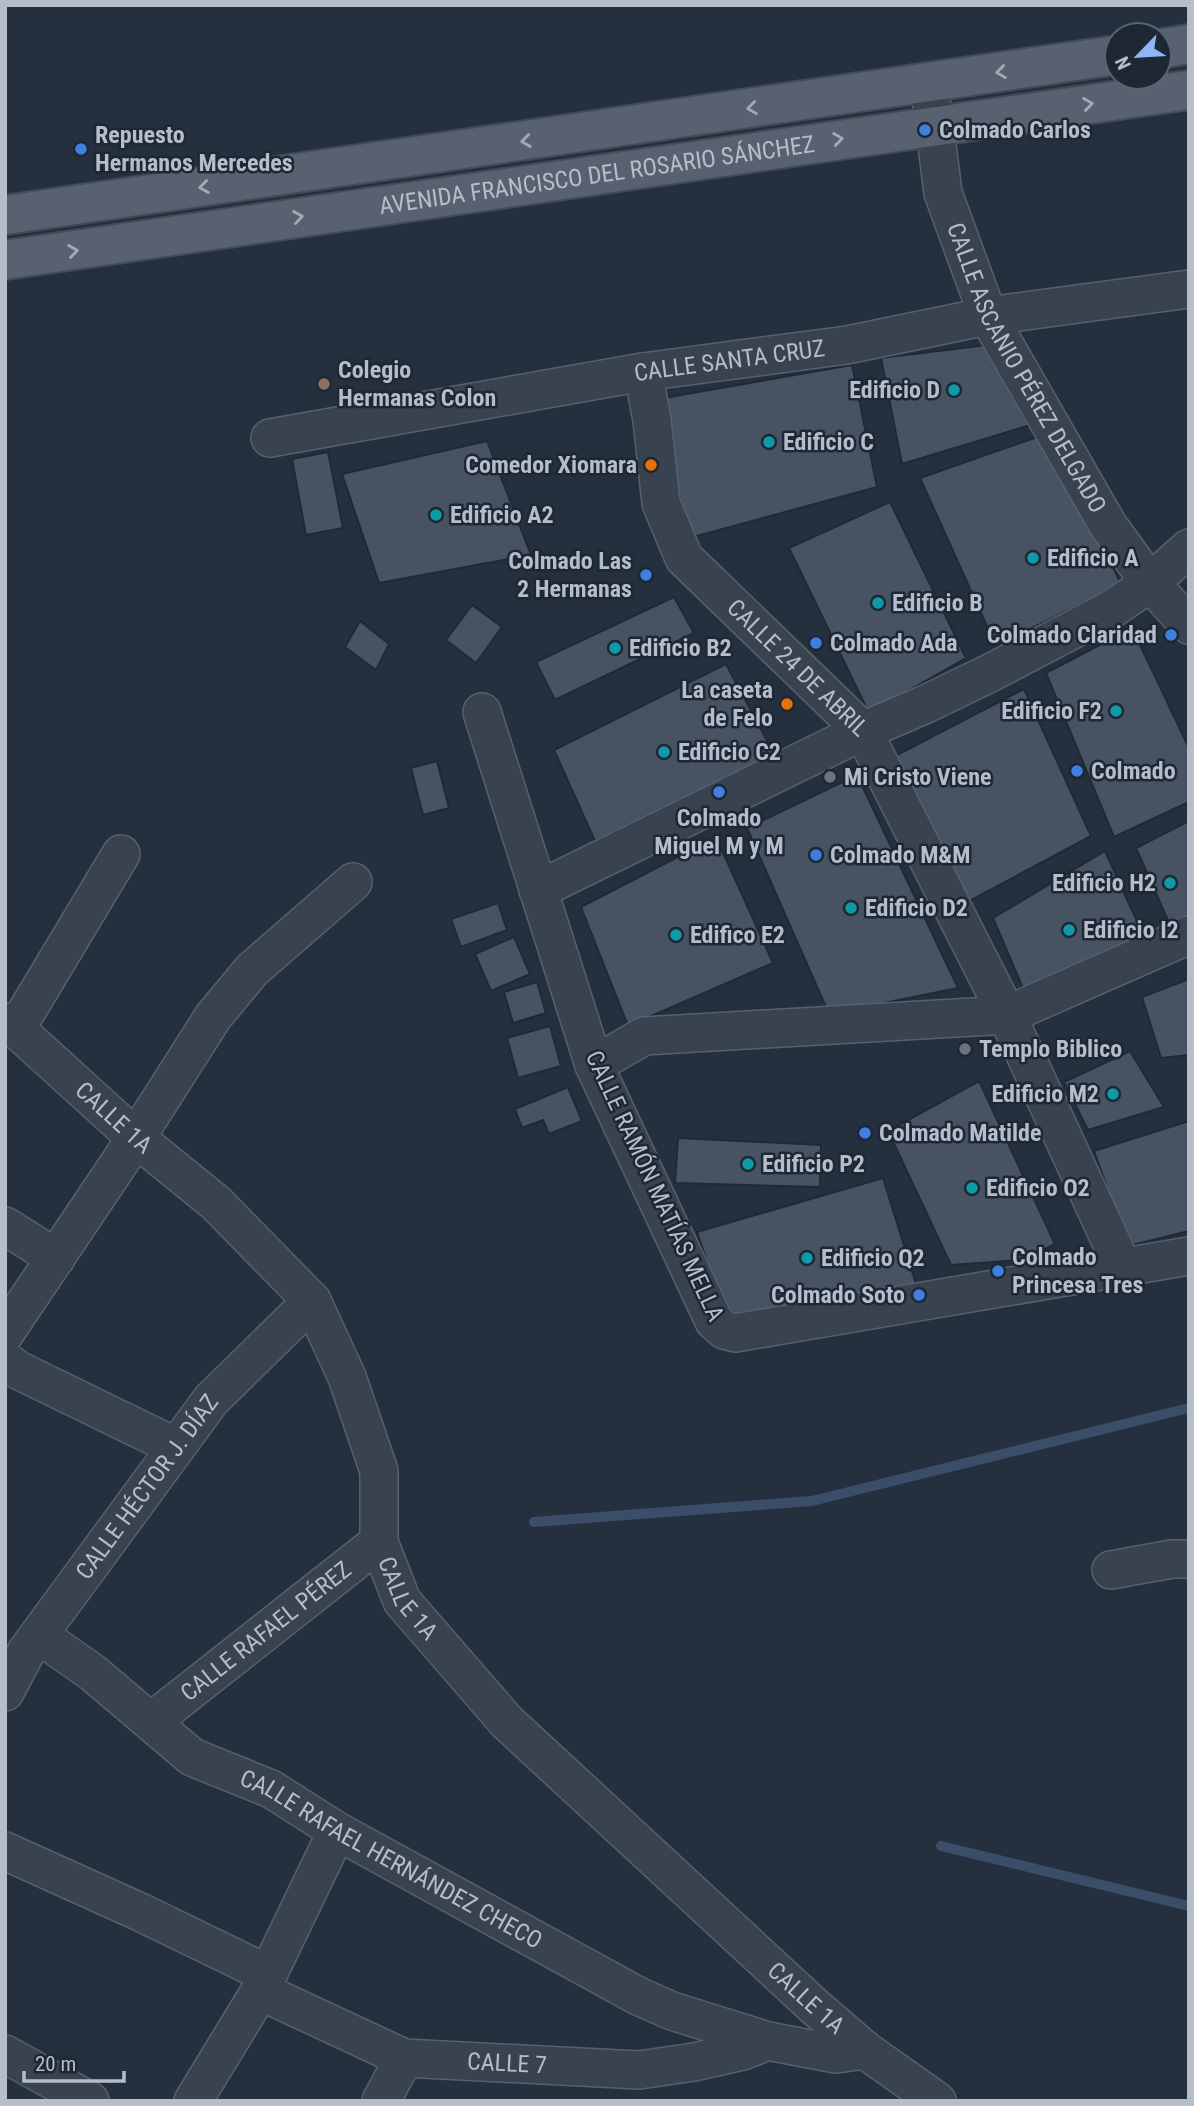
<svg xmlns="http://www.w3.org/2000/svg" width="1194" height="2106" viewBox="0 0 1194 2106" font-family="'Roboto Condensed',sans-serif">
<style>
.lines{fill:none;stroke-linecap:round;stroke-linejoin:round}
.stream{stroke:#3b4d68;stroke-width:10}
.building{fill:#475263;stroke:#202936;stroke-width:2}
.minor-casing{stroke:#57606d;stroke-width:40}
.major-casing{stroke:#434b58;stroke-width:42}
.minor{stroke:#39424f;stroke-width:37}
.major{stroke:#58616f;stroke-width:38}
.oneway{stroke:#a3abb8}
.shop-dot{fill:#3f7fe0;stroke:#1e2734;stroke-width:2.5}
.education-dot{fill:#8d6e63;stroke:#1e2734;stroke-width:2.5}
.culture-dot{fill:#0f9aa8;stroke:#1e2734;stroke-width:2.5}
.food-dot{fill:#e8710a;stroke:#1e2734;stroke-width:2.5}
.worship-dot{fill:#6b7280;stroke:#1e2734;stroke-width:2.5}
.labels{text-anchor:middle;stroke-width:5;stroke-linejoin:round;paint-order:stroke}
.poi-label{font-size:24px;font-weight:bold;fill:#b6bdca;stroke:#1e2734;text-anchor:start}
.street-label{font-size:24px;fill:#b6bdca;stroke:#1e2734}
</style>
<rect width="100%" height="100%" fill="#25303f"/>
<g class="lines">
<!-- stream -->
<path class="stream" d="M534,1522l278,-21 377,-93
M941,1846l248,60"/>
</g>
<!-- building -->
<path class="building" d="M995,344l42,79 -135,41 -21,-106z
M852,365l25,122 -191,52 -22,-141z
M1049,433l72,151 -125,62 -76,-168z
M487,441l44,114 -152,28 -37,-109z
M328,452l15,76 -37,7 -14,-76z
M890,502l76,156 -97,55 -80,-165z
M674,597l20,36 -139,67 -19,-38z
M472,605l30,22 -26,36 -30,-23z
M360,621l29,23 -13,26 -31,-23z
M1132,628l57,120v54l-75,35 -68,-164z
M726,664l48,90 -179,87 -41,-91z
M1024,689l67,147 -125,67 -71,-147z
M437,761l12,47 -26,7 -12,-47z
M857,775l101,213 -129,26 -82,-186z
M1189,821v97l-19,7 -34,-77z
M716,837l57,126 -145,63 -47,-119z
M1105,851l41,90 -121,52 -32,-75z
M498,903l9,27 -46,17 -10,-28z
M514,937l16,37 -39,17 -16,-37z
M1189,979v76l-28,3 -19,-61z
M537,982l9,31 -33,10 -9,-31z
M550,1026l11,40 -43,12 -11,-40z
M1130,1051l34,56 -76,23 -24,-48z
M979,1081l76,163 -32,16 -72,5 -63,-134z
M568,1087l14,34 -33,13 -6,-14 -21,8 -7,-19z
M1189,1121v110l-61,15 -34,-95z
M678,1138l143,7 -1,42 -145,-4z
M883,1178l33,106 -188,39 -31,-91z"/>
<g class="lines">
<defs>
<g id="minor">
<path id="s1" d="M929,82l14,111 45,123 120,209 42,58 39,42"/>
<path id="s2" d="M643,372l9,48 9,83 23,55 179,173 144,284 116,253"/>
<path id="s3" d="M270,438l373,-66 204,-27 141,-29 201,-27"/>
<path d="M482,712l112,353 120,256 10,9 11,3 454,-77"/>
<path d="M538,890l325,-159 63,-27 64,-31 122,-64 38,-26 39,-35"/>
<path id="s4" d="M5,1022l11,7 120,109 80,65 96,98 35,76 32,94v71l23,59 105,121 308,285 50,43 72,51"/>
<path d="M16,1029l105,-175"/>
<path d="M594,1065l50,-29 363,-21 182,-80"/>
<path d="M5,1226l51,32"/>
<path d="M5,1333l131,-195 77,-121 39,-47 101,-88"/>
<path d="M5,1360l13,10 158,77"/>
<path d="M1111,1570l61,-11h17"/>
<path id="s5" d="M39,1635l54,38 99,84 79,32 66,42 301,165 34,15 96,30 68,13 29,-4"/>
<path id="s6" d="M5,1692l21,-40 185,-252 101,-99"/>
<path id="s7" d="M152,1721l227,-179"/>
<path d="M5,1851l135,61 128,62"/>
<path id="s8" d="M260,1991l144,67 235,12 55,-8 49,-11 25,-10"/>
<path d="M5,2054l85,47"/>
<path d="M193,2101l67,-110 77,-160"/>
<path d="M381,2101l23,-43"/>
</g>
<g id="major">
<path d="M1159,49l30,-5"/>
<path d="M5,215l1112,-160"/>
<path id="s9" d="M5,260l1184,-170"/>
</g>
</defs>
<!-- minor casing -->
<use href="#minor" class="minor-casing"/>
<!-- major casing -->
<use href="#major" class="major-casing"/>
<!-- minor -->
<use href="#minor" class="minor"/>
<!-- major -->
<use href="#major" class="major"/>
</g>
<!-- one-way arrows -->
<defs><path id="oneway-chevron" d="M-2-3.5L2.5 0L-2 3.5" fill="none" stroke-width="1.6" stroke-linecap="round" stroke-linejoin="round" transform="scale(1.75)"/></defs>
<g class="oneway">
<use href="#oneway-chevron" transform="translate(1001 72) rotate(172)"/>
<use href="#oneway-chevron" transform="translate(1088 104) rotate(-8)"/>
<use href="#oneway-chevron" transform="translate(752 108) rotate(172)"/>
<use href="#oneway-chevron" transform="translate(838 139) rotate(-8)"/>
<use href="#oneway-chevron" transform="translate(526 141) rotate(172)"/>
<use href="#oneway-chevron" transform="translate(204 187) rotate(172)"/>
<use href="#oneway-chevron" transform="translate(298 217) rotate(-9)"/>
<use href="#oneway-chevron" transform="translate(73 251) rotate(-9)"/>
</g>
<!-- markers -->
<g class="shop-dot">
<circle cx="925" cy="130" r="7"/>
<circle cx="81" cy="149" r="7"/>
<circle cx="646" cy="575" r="7"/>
<circle cx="1171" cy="635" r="7"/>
<circle cx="816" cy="643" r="7"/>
<circle cx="1077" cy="771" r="7"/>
<circle cx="719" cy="792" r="7"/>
<circle cx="816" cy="855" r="7"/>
<circle cx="865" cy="1133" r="7"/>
<circle cx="998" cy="1271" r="7"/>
<circle cx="919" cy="1295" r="7"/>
</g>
<circle class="education-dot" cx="324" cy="384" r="7"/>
<g class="culture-dot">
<circle cx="954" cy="390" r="7"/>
<circle cx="769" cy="442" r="7"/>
<circle cx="436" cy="515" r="7"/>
<circle cx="1033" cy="558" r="7"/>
<circle cx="878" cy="603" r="7"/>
<circle cx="615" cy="648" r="7"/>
<circle cx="1116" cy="711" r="7"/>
<circle cx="664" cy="752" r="7"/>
<circle cx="1170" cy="883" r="7"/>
<circle cx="851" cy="908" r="7"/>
<circle cx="1069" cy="930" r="7"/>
<circle cx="676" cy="935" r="7"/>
<circle cx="1113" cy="1094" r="7"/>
<circle cx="748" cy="1164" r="7"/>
<circle cx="972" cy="1188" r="7"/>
<circle cx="807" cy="1258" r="7"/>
</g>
<g class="food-dot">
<circle cx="651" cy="465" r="7"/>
<circle cx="787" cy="704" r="7"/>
</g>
<g class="worship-dot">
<circle cx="830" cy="777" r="7"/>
<circle cx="965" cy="1049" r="7"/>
</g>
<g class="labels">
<!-- poi labels -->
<g class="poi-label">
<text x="939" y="138">Colmado Carlos</text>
<text x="95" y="143">Repuesto<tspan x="95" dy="28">Hermanos Mercedes</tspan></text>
<text x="338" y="378">Colegio<tspan x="338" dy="28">Hermanas Colon</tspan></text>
<text x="940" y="398" text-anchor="end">Edificio D</text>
<text x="783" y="450">Edificio C</text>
<text x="637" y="473" text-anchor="end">Comedor Xiomara</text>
<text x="450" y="523">Edificio A2</text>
<text x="1047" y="566">Edificio A</text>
<text x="632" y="569" text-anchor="end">Colmado Las<tspan x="632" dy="28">2 Hermanas</tspan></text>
<text x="892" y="611">Edificio B</text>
<text x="1157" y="643" text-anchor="end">Colmado Claridad</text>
<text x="830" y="651">Colmado Ada</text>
<text x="629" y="656">Edificio B2</text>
<text x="773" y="698" text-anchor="end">La caseta<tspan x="773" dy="28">de Felo</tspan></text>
<text x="1102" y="719" text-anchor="end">Edificio F2</text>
<text x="678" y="760">Edificio C2</text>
<text x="1091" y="779">Colmado</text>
<text x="844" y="785">Mi Cristo Viene</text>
<text x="719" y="826" text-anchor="middle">Colmado<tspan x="719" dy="28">Miguel M y M</tspan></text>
<text x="830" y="863">Colmado M&amp;M</text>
<text x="1156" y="891" text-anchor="end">Edificio H2</text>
<text x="865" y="916">Edificio D2</text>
<text x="1083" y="938">Edificio I2</text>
<text x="690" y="943">Edifico E2</text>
<text x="979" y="1057">Templo Biblico</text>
<text x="1099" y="1102" text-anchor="end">Edificio M2</text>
<text x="879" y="1141">Colmado Matilde</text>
<text x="762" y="1172">Edificio P2</text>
<text x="986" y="1196">Edificio O2</text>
<text x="1012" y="1265">Colmado<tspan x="1012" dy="28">Princesa Tres</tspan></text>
<text x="821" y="1266">Edificio Q2</text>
<text x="905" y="1303" text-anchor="end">Colmado Soto</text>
</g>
<!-- street labels -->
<g class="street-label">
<text dy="8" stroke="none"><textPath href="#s9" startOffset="598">AVENIDA FRANCISCO DEL ROSARIO SÁNCHEZ</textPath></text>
<text dy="8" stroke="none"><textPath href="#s3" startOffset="466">CALLE SANTA CRUZ</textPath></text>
<text dy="8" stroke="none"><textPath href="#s1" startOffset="306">CALLE ASCANIO PÉREZ DELGADO</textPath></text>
<text dy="8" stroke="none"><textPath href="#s2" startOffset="350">CALLE 24 DE ABRIL</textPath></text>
<text dy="8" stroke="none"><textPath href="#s4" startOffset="145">CALLE 1A</textPath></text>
<text transform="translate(655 1186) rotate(65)" y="8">CALLE RAMÓN MATÍAS MELLA</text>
<text dy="8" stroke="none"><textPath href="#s6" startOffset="250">CALLE HÉCTOR J. DÍAZ</textPath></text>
<text dy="8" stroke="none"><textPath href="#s4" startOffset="733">CALLE 1A</textPath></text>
<text dy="8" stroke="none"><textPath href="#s7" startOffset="145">CALLE RAFAEL PÉREZ</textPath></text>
<text dy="8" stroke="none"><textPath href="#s5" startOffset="420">CALLE RAFAEL HERNÁNDEZ CHECO</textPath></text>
<text dy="8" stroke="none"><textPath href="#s4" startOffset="1300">CALLE 1A</textPath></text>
<text dy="8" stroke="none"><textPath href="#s8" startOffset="262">CALLE 7</textPath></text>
</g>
</g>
<!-- border -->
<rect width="1194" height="2106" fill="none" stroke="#b6bdca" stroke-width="14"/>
<!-- north arrow -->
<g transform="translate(1138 56) rotate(245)"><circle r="33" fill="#1e2734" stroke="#5b6370" stroke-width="2"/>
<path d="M0-5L12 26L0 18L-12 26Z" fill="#8fb5f6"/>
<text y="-10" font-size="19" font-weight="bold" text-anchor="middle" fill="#b6bdca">N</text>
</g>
<!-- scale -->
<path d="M24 2071v10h100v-10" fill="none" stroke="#b6bdca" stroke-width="3.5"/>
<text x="35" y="2071" font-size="21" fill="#b6bdca" stroke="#1e2734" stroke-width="5" paint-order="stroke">20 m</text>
</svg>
